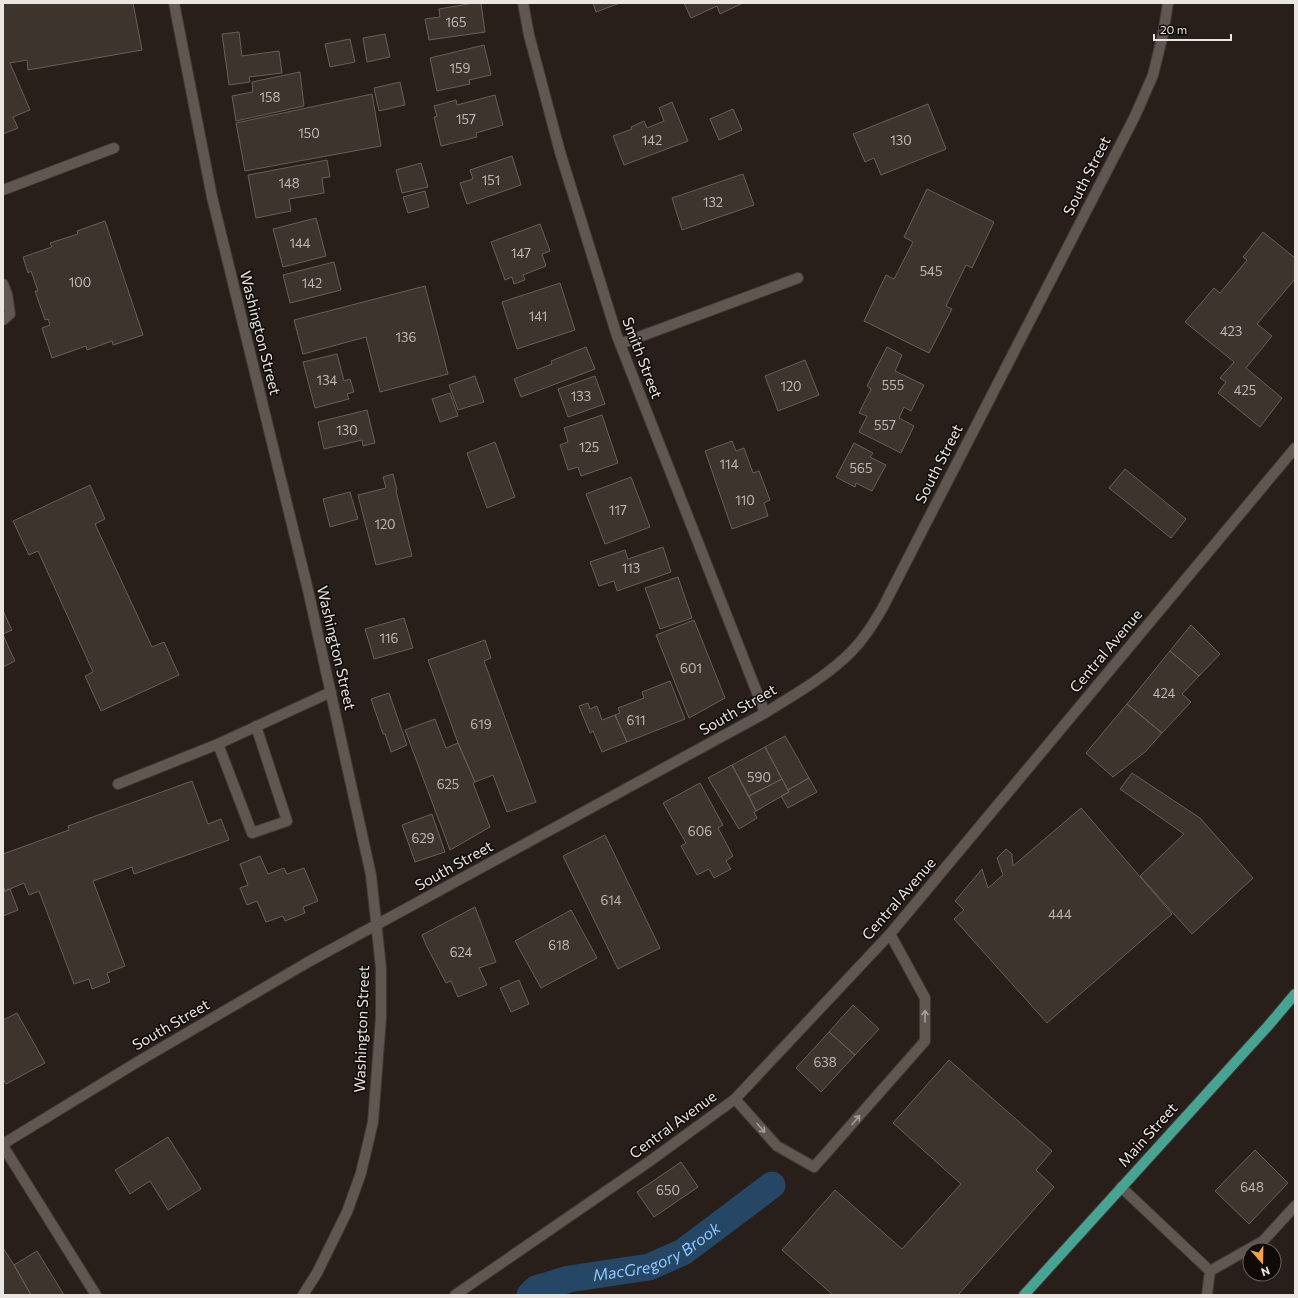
<svg xmlns="http://www.w3.org/2000/svg" width="1298" height="1298" viewBox="0 0 1298 1298" font-family="Commissioner,sans-serif">
<style>
.lines{fill:none;stroke-linecap:round;stroke-linejoin:round}
.canal{stroke:#264665;stroke-width:27}
.building{fill:#3c342d;stroke:#685f58}
.minor-casing{stroke:#403936;stroke-width:12}
.major-casing{stroke:#403936;stroke-width:12}
.minor{stroke:#615751;stroke-width:10}
.major{stroke:#48a492;stroke-width:10}
.oneway{stroke:#a69e9a}
.labels{text-anchor:middle;stroke-width:3;stroke-linejoin:round;paint-order:stroke}
.number-label{font-size:13px;fill:#bfb9b5}
.street-label{font-size:15px;fill:#ebe5e2;stroke:#0e0a08}
.water-label{font-size:16px;font-style:italic;fill:#91c7fe;stroke:#0e0a08}
</style>
<rect width="100%" height="100%" fill="#281f1a"/>
<g class="lines">
<!-- canal -->
<path class="canal" id="s1" d="M530,1295l6,-6 33,-10 80,-12 34,-15 89,-67"/>
</g>
<!-- building -->
<path class="building" d="M3,3h130l9,47 -114,20 -1,-10 -17,3 20,47 -17,7 5,11 -15,6z
M474,3h7l4,29 -56,8 -4,-21 15,-2 -1,-8z
M593,3h27l-24,9z
M684,3h59l-23,11 -3,-8 -26,12z
M239,32l3,24 37,-5 3,22 -33,4 1,5 -21,3 -7,-51z
M385,34l5,23 -23,5 -4,-24z
M350,39l5,23 -25,5 -5,-23z
M484,45l7,30 -22,5 1,4 -33,7 -7,-33z
M300,72l4,34 -68,15 -4,-25 21,-4 -1,-10z
M400,82l5,23 -26,6 -5,-23z
M372,94l9,52 -136,25 -9,-48z
M495,95l8,30 -27,8 1,4 -36,9 -7,-29 3,-1 -3,-10 22,-6 1,5z
M672,102l16,39 -64,24 -11,-29 19,-7 -1,-2 13,-6 3,7 17,-7 -5,-13z
M928,104l18,45 -65,26 -7,-17 -9,4 -12,-28z
M733,109l9,21 -23,10 -9,-21z
M512,156l9,29 -54,19 -7,-21 13,-4 -3,-9z
M327,160l3,17 -8,1 2,15 -35,6 2,12 -35,7 -8,-43z
M421,163l7,24 -26,6 -6,-23z
M743,174l11,31 -72,25 -10,-32z
M927,189l67,33 -22,46 -6,-3 -20,41 6,3 -23,44 -65,-32 22,-46 8,4 19,-37 -9,-5z
M425,191l4,16 -21,6 -5,-16z
M316,218l10,38 -43,11 -10,-38z
M105,221l38,114 -30,10 -1,-4 -25,9 -1,-4 -34,12 -10,-30 8,-3 -2,-6 -3,1 -10,-29h3l-7,-20 -3,2 -5,-16 29,-10 -2,-4 28,-9 -1,-3z
M540,224l10,27 -8,3 4,12 -23,9 2,5 -11,4 -2,-7 -7,3 -14,-38z
M1263,232l32,26v21l-38,45 15,12 -26,32 36,30 -22,29 -42,-34 8,-11 -6,-4 14,-16 -49,-40 29,-34 6,5 27,-33 -4,-3z
M334,262l7,28 -51,13 -7,-28z
M560,283l15,47 -58,19 -15,-47z
M425,286l23,88 -68,18 -14,-55 -63,17 -9,-34z
M586,347l9,22 -74,28 -7,-18 38,-15 -1,-3z
M887,347l15,8 -7,16 29,14 -13,26 -7,-4 -5,11 15,8 -13,27 -42,-21 8,-16 -8,-3 12,-24 -4,-3z
M337,354l7,27 6,-2 4,13 -7,2 2,5 -34,9 -12,-46z
M805,360l14,35 -41,16 -13,-35z
M475,376l9,26 -26,8 -9,-25z
M595,376l10,28 -37,13 -10,-28z
M450,393l8,23 -18,6 -8,-23z
M367,410l8,33 -12,3 -1,-6 -38,9 -6,-27z
M602,415l16,48 -37,13 -3,-9 -10,3 -8,-25 8,-3 -4,-14z
M732,441l4,10 8,-3 9,25 6,-2 11,29 -6,3 4,13 -36,13 -27,-78z
M495,442l20,55 -28,11 -20,-55z
M854,443l19,10 -3,4 16,8 -14,26 -16,-8 -1,4 -19,-10z
M1125,469l61,50 -15,19 -62,-50z
M393,474l4,16 -1,1 16,65 -36,9 -18,-70 28,-7 -3,-11z
M631,477l19,50 -45,17 -19,-50z
M90,485l15,34 -10,5 57,123 12,-5 15,33 -78,36 -16,-35 8,-4 -55,-121 -9,4 -16,-34z
M350,492l8,27 -28,8 -7,-28z
M663,547l8,25 -54,19 -3,-10 -15,5 -9,-24 35,-12 3,9z
M678,577l14,41 -32,11 -15,-41z
M3,611l9,19 -9,4z
M404,618l9,30 -39,11 -9,-30z
M694,620l31,78 -36,20 -33,-83z
M1191,625l29,29 -21,22 -29,-25z
M3,635l12,26 -12,6z
M485,640l6,18 -7,3 52,141 -29,10 -14,-37 -18,7 -17,-39 -30,-83z
M1170,651l29,25 -17,18 9,8 -29,31 -35,-29z
M670,681l15,38 -58,23 -12,-27 5,-2 -2,-5 26,-10 -2,-6z
M389,693l18,52 -16,7 -6,-18h-2l-12,-35z
M588,703l2,6 7,-3 5,14 13,-5 12,27 -25,10 -9,-21 -3,2 -11,-27z
M1127,704l35,29 -17,19 -32,25 -27,-24z
M435,719l11,29 12,-5 17,39 -2,1 17,44 -40,23 -45,-120z
M785,736l24,42 -21,12 -23,-43z
M765,747l17,32 -33,17 -17,-31z
M732,765l24,46 -2,1 3,6 -18,11 -31,-51z
M1132,773l68,45 53,60 -61,56 -52,-58 44,-42 -64,-45z
M809,778l8,14 -29,16 -7,-12 8,-4 -1,-2z
M782,779l7,13 -33,19 -7,-15z
M192,781l16,43 13,-5 8,21 -95,34 -2,-7 -39,14 32,85 -18,7 3,9 -18,7 -3,-10 -15,5 -35,-93 -10,4 -5,-12 -19,8 -2,-5v-32l66,-24 -1,-4z
M700,783l23,42 -5,3 15,28 -7,5 5,8 -17,9 -5,-9 -12,6 -16,-29 5,-3 -23,-40z
M1081,808l91,106 -125,109 -93,-104 10,-9 -9,-9 27,-32 6,19 15,-13 -6,-17 9,-9 6,5 1,12z
M432,814l13,38 -30,10 -13,-37z
M605,835l55,113 -42,21 -55,-113z
M260,856l8,18 16,-6 3,6 17,-6 14,33 -15,6 2,6 -20,8 -2,-5 -17,6 -9,-21 -10,4 -7,-17 8,-3 -8,-21z
M10,889l8,21 -15,6v-24z
M475,907l21,55 -17,6 8,17 -29,12 -7,-16 -5,2 -20,-38 -4,-10z
M571,910l26,48 -56,30 -26,-47z
M519,980l10,24 -18,8 -11,-24z
M853,1005l26,24 -24,26 -26,-23z
M17,1013l28,50 -39,21 -3,-5v-59z
M829,1032l26,23 -34,37 -25,-24z
M949,1060l103,91 -16,19 18,17 -96,108h-125l-51,-45 53,-60 67,59 59,-65 -68,-61z
M168,1137l33,52 -33,21 -18,-29 -20,13 -15,-24z
M1255,1150l33,33 -39,41 -34,-33z
M681,1162l17,25 -44,30 -17,-25z
M3,1248l11,17 17,30h-28z
M37,1251l27,44h-33l-17,-30z"/>
<g class="lines">
<defs>
<path id="minor" d="M174,3l38,194 96,393 63,285 10,93v49l-8,105 -12,51 -14,39 -30,61 -14,22
M523,3l6,32 31,117 57,184 148,377
M3,190l111,-42
M3,284l4,10 3,20 -7,6
M620,344l178,-66
M218,744l34,89 35,-12 -31,-95
M118,784l100,-40 113,-52
M735,1099l42,47 37,21 111,-126v-43l-35,-64
M3,1144l136,-83 171,-100 455,-248c30,-19 61,-36 86,-61 13,-13 22,-28 31,-43l253,-493 18,-41 10,-41 5,-31
M3,1146l93,149
M1121,1187l89,84 53,-30 32,-35
M455,1295l195,-134 85,-62 155,-165 405,-486
M1207,1295l3,-24"/>
<path id="major" d="M1024,1295l244,-269 27,-32"/>
</defs>
<!-- minor casing -->
<use href="#minor" class="minor-casing"/>
<!-- major casing -->
<use href="#major" class="major-casing"/>
<!-- minor -->
<use href="#minor" class="minor"/>
<!-- major -->
<use href="#major" class="major"/>
</g>
<!-- one-way arrows -->
<defs><path id="oneway-shaft" d="M-6 0H5M1.5-3L5.5 0L1.5 3" fill="none" stroke-width="1.6" stroke-linecap="round" stroke-linejoin="round"/></defs>
<g class="oneway">
<use href="#oneway-shaft" transform="translate(925 1016) rotate(-90)"/>
<use href="#oneway-shaft" transform="translate(856 1120) rotate(-49)"/>
<use href="#oneway-shaft" transform="translate(761 1128) rotate(48)"/>
</g>
<g class="labels">
<!-- number labels -->
<g class="number-label">
<text x="456" y="27">165</text>
<text x="460" y="73">159</text>
<text x="270" y="102">158</text>
<text x="466" y="124">157</text>
<text x="309" y="138">150</text>
<text x="652" y="145">142</text>
<text x="901" y="145">130</text>
<text x="491" y="185">151</text>
<text x="289" y="188">148</text>
<text x="713" y="207">132</text>
<text x="300" y="248">144</text>
<text x="521" y="258">147</text>
<text x="931" y="276">545</text>
<text x="80" y="287">100</text>
<text x="312" y="288">142</text>
<text x="538" y="321">141</text>
<text x="1231" y="336">423</text>
<text x="406" y="342">136</text>
<text x="327" y="385">134</text>
<text x="893" y="390">555</text>
<text x="791" y="391">120</text>
<text x="1245" y="395">425</text>
<text x="581" y="401">133</text>
<text x="885" y="430">557</text>
<text x="347" y="435">130</text>
<text x="589" y="452">125</text>
<text x="729" y="469">114</text>
<text x="861" y="473">565</text>
<text x="745" y="505">110</text>
<text x="618" y="515">117</text>
<text x="385" y="529">120</text>
<text x="631" y="573">113</text>
<text x="389" y="643">116</text>
<text x="691" y="673">601</text>
<text x="1164" y="698">424</text>
<text x="636" y="725">611</text>
<text x="481" y="729">619</text>
<text x="759" y="782">590</text>
<text x="448" y="789">625</text>
<text x="700" y="836">606</text>
<text x="423" y="843">629</text>
<text x="611" y="905">614</text>
<text x="1060" y="919">444</text>
<text x="559" y="950">618</text>
<text x="461" y="957">624</text>
<text x="825" y="1067">638</text>
<text x="1252" y="1192">648</text>
<text x="668" y="1195">650</text>
</g>
<!-- street labels -->
<g class="street-label">
<text transform="translate(1087 176) rotate(-63)" y="5">South Street</text>
<text transform="translate(260 333) rotate(76)" y="5">Washington Street</text>
<text transform="translate(642 358) rotate(69)" y="5">Smith Street</text>
<text transform="translate(939 464) rotate(-63)" y="5">South Street</text>
<text transform="translate(336 648) rotate(77)" y="5">Washington Street</text>
<text transform="translate(1106 651) rotate(-50)" y="5">Central Avenue</text>
<text transform="translate(738 710) rotate(-30)" y="5">South Street</text>
<text transform="translate(454 866) rotate(-29)" y="5">South Street</text>
<text transform="translate(899 899) rotate(-49)" y="5">Central Avenue</text>
<text transform="translate(171 1025) rotate(-30)" y="5">South Street</text>
<text transform="translate(362 1029) rotate(-88)" y="5">Washington Street</text>
<text transform="translate(673 1125) rotate(-36)" y="5">Central Avenue</text>
<text transform="translate(1148 1135) rotate(-48)" y="5">Main Street</text>
</g>
<!-- water labels -->
<g class="water-label">
<text dy="6" stroke="none"><textPath href="#s1" startOffset="136">MacGregory Brook</textPath></text>
</g>
</g>
<!-- border -->
<rect width="1298" height="1298" fill="none" stroke="#ebe5e2" stroke-width="8"/>
<!-- north arrow -->
<g transform="translate(1262 1262) rotate(160)"><circle r="19" fill="#0e0a08" stroke="#66625f"/>
<path d="M0-3L7 15L0 10L-7 15Z" fill="#f4a344"/>
<text y="-6" font-size="11" font-weight="bold" text-anchor="middle" fill="#ebe5e2">N</text>
</g>
<!-- scale -->
<path d="M1154 34v6h77v-6" fill="none" stroke="#ebe5e2" stroke-width="2"/>
<text x="1160" y="34" font-size="12" fill="#ebe5e2" stroke="#0e0a08" stroke-width="3" paint-order="stroke">20 m</text>
</svg>
